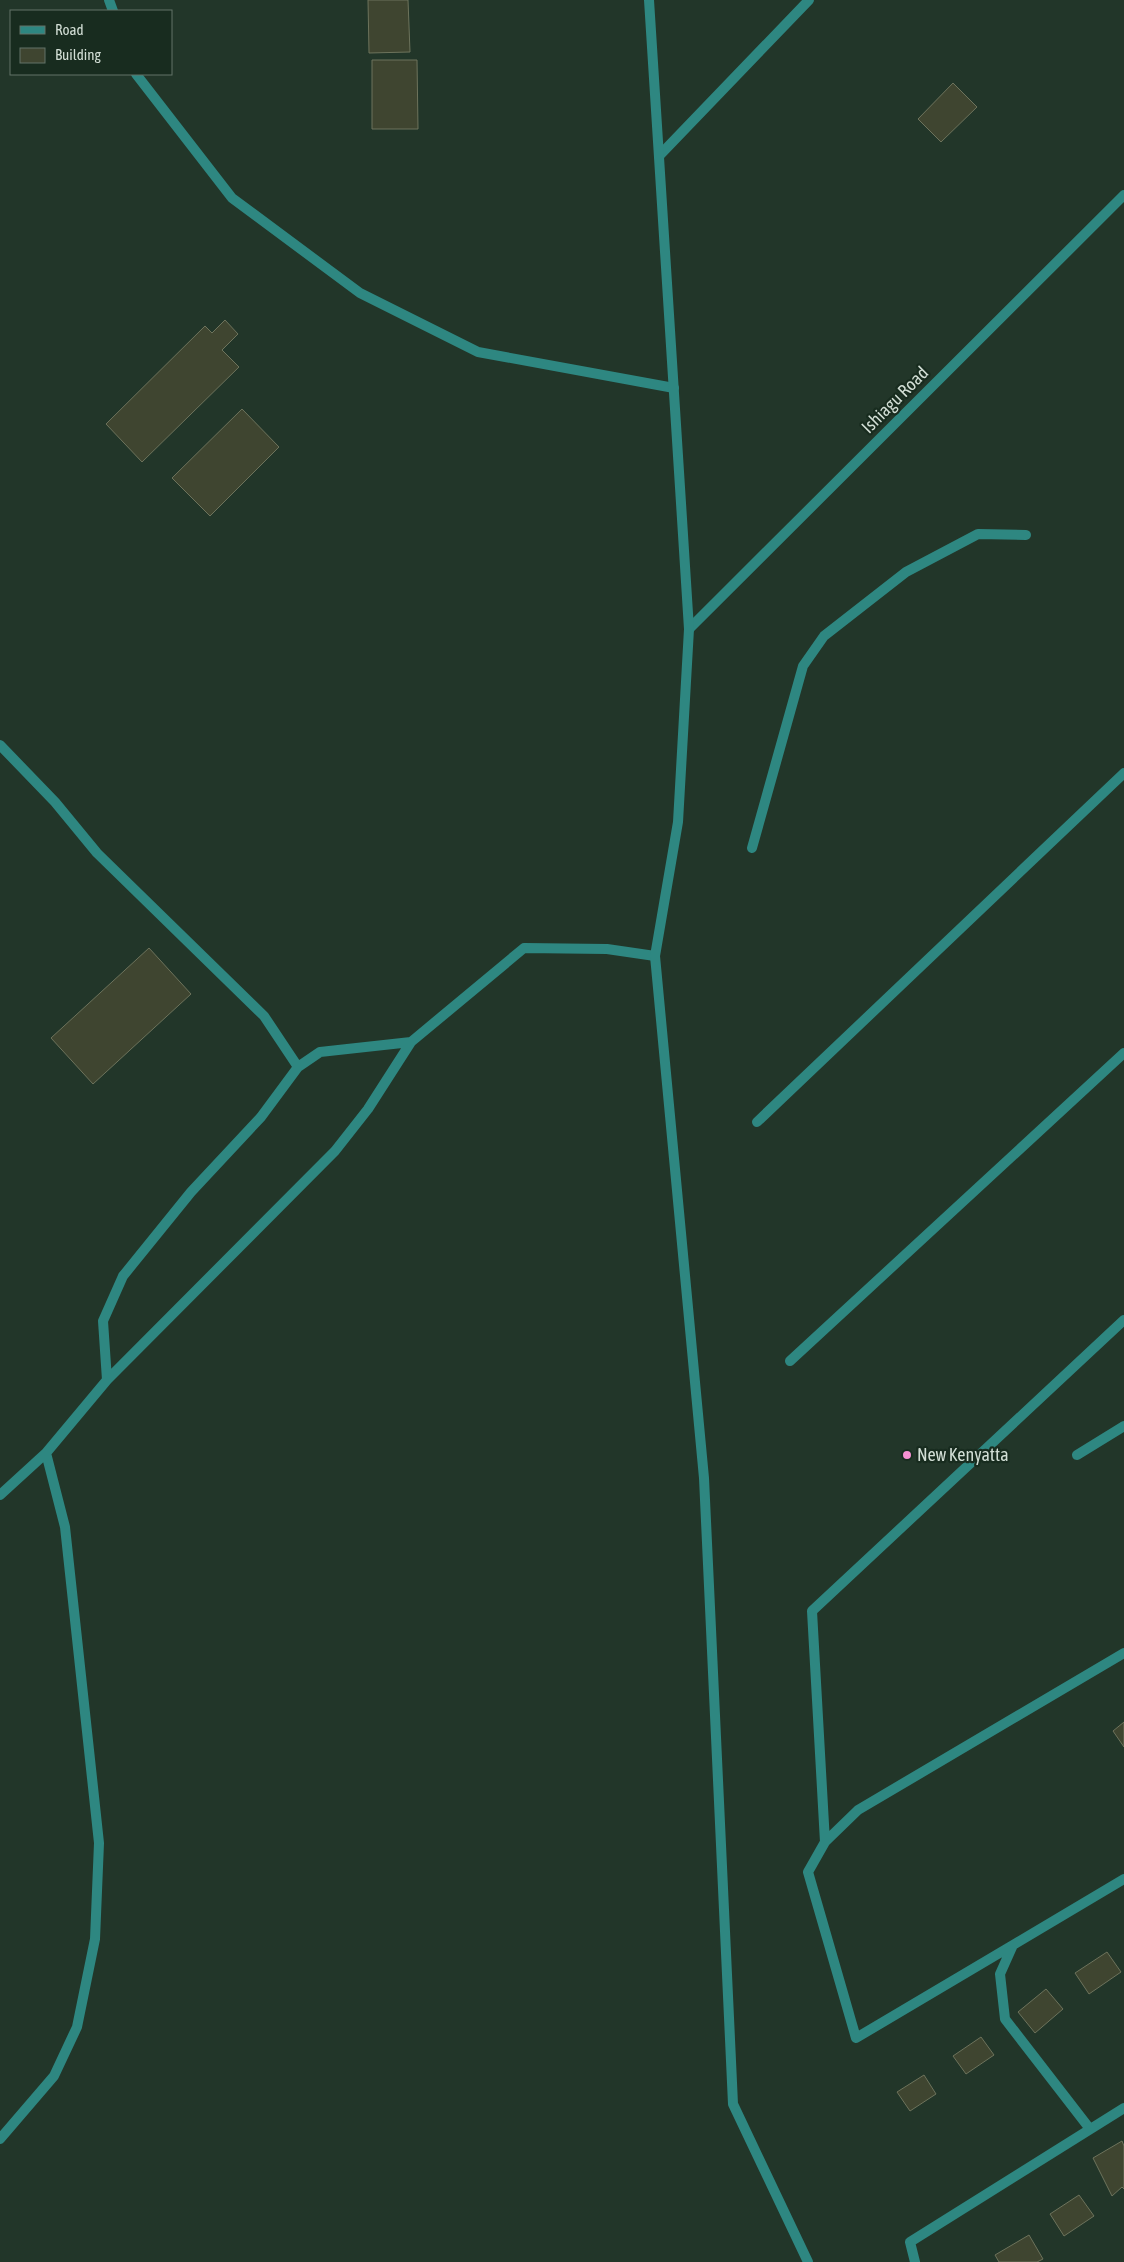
<svg xmlns="http://www.w3.org/2000/svg" width="1124" height="2262" viewBox="0 0 1124 2262" font-family="'Asap Condensed',sans-serif">
<style>
.building{fill:#3f4530;stroke:#6d735c}
.lines{fill:none;stroke-linecap:round;stroke-linejoin:round}
.minor{stroke:#2e8781;stroke-width:10}
.tertiary{stroke:#2e8781;stroke-width:10}
.poi-dot{fill:#f591d2;stroke:#182c1f;stroke-width:2}
.labels{text-anchor:middle;stroke-width:4.5;stroke-linejoin:round;paint-order:stroke}
.street-label{font-size:18px;fill:#d2ded5;stroke:#182c1f}
.poi-label{font-size:18px;fill:#d2ded5;stroke:#182c1f;text-anchor:start}
</style>
<rect width="100%" height="100%" fill="#223629"/>
<!-- building -->
<path class="building" d="M368,0h40l2,52 -41,1z
M372,60h45l1,69h-46z
M953,83l24,24 -36,35 -23,-23z
M225,320l13,14 -16,16 17,17 -97,95 -36,-38 99,-98 7,7z
M242,409l37,38 -69,69 -38,-38z
M149,948l42,46 -98,90 -42,-46z
M1124,1722v25l-11,-16z
M1107,1952l14,20 -32,22 -14,-21z
M1046,1989l17,20 -28,24 -17,-21z
M981,2037l13,18 -28,19 -13,-18z
M924,2075l12,19 -26,17 -13,-19z
M1122,2141l2,5v43l-2,-2 -10,9 -19,-38z
M1079,2195l15,21 -30,20 -14,-22z
M1029,2235l14,24 -6,3h-38l-4,-7z"/>
<g class="lines">
<!-- minor -->
<path class="minor" d="M109,0l4,11
M136,74l96,124 128,95 118,59 196,36
M659,156l150,-156
M689,629l435,-434
M0,745l55,57 42,51 167,163 34,51 -37,50 -70,75 -68,84 -20,45 4,59
M752,848l51,-182 21,-30 82,-64 72,-38 48,1
M298,1067l22,-15 91,-10
M757,1122l367,-349
M790,1361l334,-308
M1077,1455l47,-29
M0,1495l46,-42 61,-73 228,-229 33,-42 43,-67 113,-94 83,1 48,7
M825,1842l-13,-231 312,-291
M1013,1945l-157,93 -48,-166 17,-30 33,-32 266,-157
M1090,2129l-85,-110 -5,-45 13,-29 111,-66
M0,2139l54,-63 23,-49 18,-88 4,-96 -34,-316 -19,-74
M915,2262l-5,-20 214,-134"/>
<!-- tertiary -->
<path class="tertiary" d="M649,0l40,629 -11,193 -23,134 49,522 29,626 75,158"/>
</g>
<!-- markers -->
<circle class="poi-dot" cx="907" cy="1455" r="5"/>
<g class="labels">
<!-- street labels -->
<g class="street-label">
<text transform="translate(895 400) rotate(-45)" y="6">Ishiagu Road</text>
</g>
<!-- poi labels -->
<g class="poi-label">
<text x="917" y="1461">New Kenyatta</text>
</g>
</g>
<!-- legend -->
<rect x="10" y="10" width="162" height="65" fill="#182c1f" stroke="#627368"/>
<rect x="20" y="26" width="25" height="8" fill="#2e8781" stroke="#627368"/>
<text x="55" y="35" font-size="15" fill="#d2ded5">Road</text>
<rect x="20" y="48" width="25" height="15" fill="#3f4530" stroke="#627368"/>
<text x="55" y="60" font-size="15" fill="#d2ded5">Building</text>
</svg>
